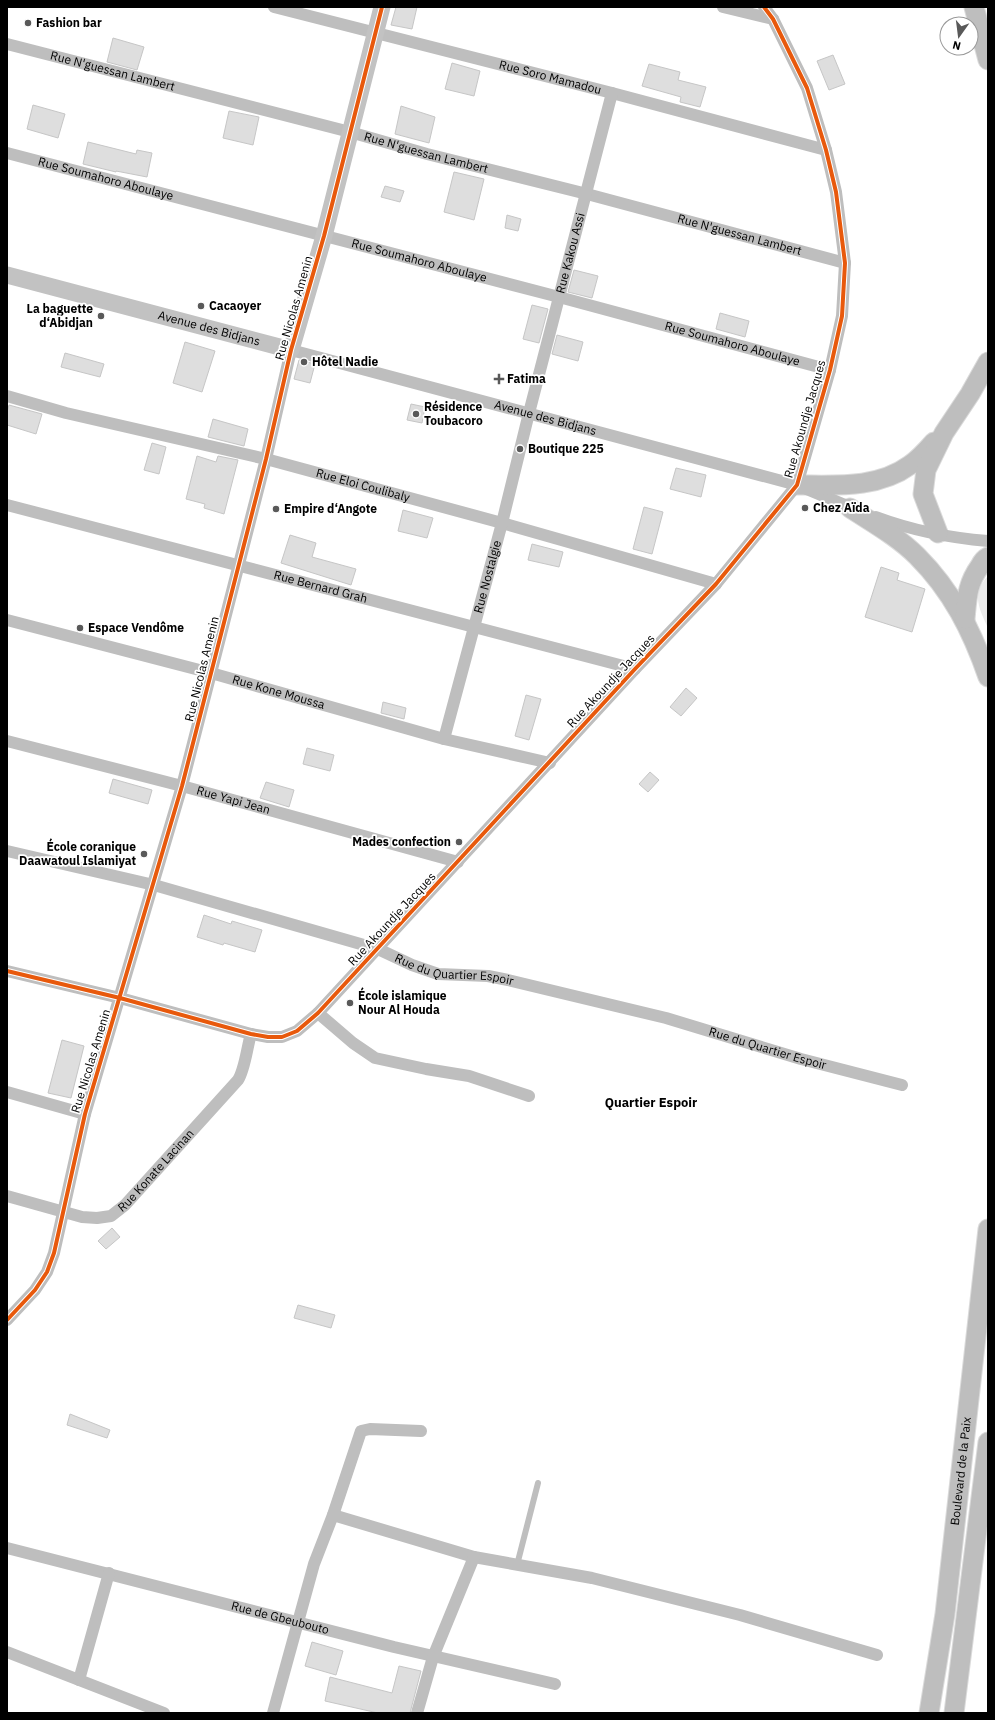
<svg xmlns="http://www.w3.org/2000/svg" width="995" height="1720" viewBox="0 0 995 1720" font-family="'IBM Plex Sans',sans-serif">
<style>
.green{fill:#ebebeb}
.building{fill:#dedede;stroke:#c6c6c6}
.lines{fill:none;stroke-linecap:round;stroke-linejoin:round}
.primary-casing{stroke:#dbdbdb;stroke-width:21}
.lane{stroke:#bebebe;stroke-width:6}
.street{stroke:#bebebe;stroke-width:12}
.secondary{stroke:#c2c2c2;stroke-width:17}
.primary{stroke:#bebebe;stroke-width:19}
.cycleway-casing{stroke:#fff;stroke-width:6}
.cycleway{stroke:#e8590c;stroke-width:4}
.poi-dot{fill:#595959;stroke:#fff;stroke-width:1.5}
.labels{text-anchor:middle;stroke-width:3.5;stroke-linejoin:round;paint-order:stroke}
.poi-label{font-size:12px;font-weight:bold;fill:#000;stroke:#fff;text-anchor:start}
.street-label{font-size:12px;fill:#000;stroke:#fff}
.neighbourhood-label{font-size:13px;font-weight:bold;fill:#000;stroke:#fff}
</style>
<rect width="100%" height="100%" fill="#fff"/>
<!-- green -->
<path class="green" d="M988,576v52c-9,-20 -17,-34 0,-52z"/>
<!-- building -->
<path class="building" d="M396,7h21l-5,22 -21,-4z
M113,38l31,9 -7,23 -30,-8z
M833,55l12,29 -16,6 -12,-29z
M452,63l28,8 -6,25 -29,-7z
M649,64l31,8 -2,8 28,7 -6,20 -20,-5 1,-5 -39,-11z
M33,105l32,9 -7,24 -31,-9z
M401,106l34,11 -6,26 -34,-9z
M229,111l30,6 -6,28 -30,-7z
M88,142l48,12 1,-4 15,3 -5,24 -31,-6v1l-33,-8z
M454,172l30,7 -10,41 -30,-8z
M385,186l19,5 -4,11 -19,-5z
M507,215l14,4 -3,12 -13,-3z
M574,270l24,6 -6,22 -24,-6z
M532,305l16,4 -9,34 -16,-4z
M720,313l29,8 -4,16 -29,-8z
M557,335l26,7 -5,19 -26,-7z
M185,342l30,9 -13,41 -29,-9z
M65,353l39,11 -4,13 -39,-10z
M299,360l16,4 -5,19 -16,-4z
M411,404l14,3 -3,16 -15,-3z
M9,405l33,9 -6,20 -29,-9v-13z
M213,419l35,10 -4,17 -36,-9z
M152,443l14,4 -7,27 -15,-4z
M197,456l19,6 2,-6 20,4 -14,54 -20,-6 1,-4 -19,-5z
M676,468l30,7 -5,22 -31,-8z
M644,507l19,5 -11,42 -19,-5z
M403,510l30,8 -6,20 -29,-7z
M290,535l26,8 -4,14 44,12 -5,16 -70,-22z
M532,544l31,8 -4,15 -31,-7z
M881,567l18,6 -2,7 28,9 -13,43 -47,-15z
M686,688l11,10 -16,18 -11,-9z
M526,695l15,4 -12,41 -14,-4z
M383,702l23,6 -2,11 -23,-6z
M307,748l27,7 -4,16 -27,-7z
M650,772l9,8 -11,12 -9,-8z
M113,779l39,11 -4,14 -39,-11z
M266,782l28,8 -5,17 -29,-9z
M204,915l27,9 1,-3 30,9 -7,22 -31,-9 -1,2 -26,-8z
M62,1040l22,6 -13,52 -23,-5z
M112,1228l8,9 -14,12 -8,-8z
M298,1305l37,10 -4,13 -37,-10z
M70,1414l40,16 -3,8 -40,-13z
M312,1642l31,9 -7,24 -31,-9z
M399,1666l22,5 -11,42h-32l-53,-12 5,-24 62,16z"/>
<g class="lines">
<defs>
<g id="primary">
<path d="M974,7l14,53"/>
<path d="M797,485c38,0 80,4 113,-20 9,-6 17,-15 24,-23"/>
<path d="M850,508c23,15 48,29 67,48 35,35 55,75 71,121"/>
<path d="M938,533l-15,-39 3,-24 18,-37 26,-39 18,-32"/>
<path d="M965,619c2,-21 2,-35 15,-53 2,-4 4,-7 8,-9"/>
<path id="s14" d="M929,1713l16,-99 43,-385"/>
<path d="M954,1713l34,-271"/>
</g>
</defs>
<!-- primary casing -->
<use href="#primary" class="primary-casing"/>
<!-- lane -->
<path class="lane" d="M517,1565l21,-82"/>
<!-- street -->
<g class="street">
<path id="s1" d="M274,7l338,86 214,57"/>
<path d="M723,7l50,12"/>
<path id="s2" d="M7,44l343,88 77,22 160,40 258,69"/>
<path id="s3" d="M7,153l552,144 271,73"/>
<path id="s4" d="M7,396l59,17 200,46 236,64 214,61"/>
<path id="s5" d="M7,505l628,164"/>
<path d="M876,517c35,13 75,21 112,24"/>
<path id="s6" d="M7,620l204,53 233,66 106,24"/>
<path id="s7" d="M444,739l58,-216 27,-110 83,-320"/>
<path id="s8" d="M7,741l175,45 276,76"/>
<path id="s9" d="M7,851l147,34 224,64 34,16 26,9 50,2 20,4 158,38 135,41 101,26"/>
<path d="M7,971l113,27 131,36 17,3h14l15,-6 21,-18 317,-344 81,-85 81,-99 33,-115 12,-54 3,-53 -9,-71 -10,-42 -19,-62 -34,-69 -9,-12"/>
<path d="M318,1013l35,30 22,15 51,11 43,7 60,20"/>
<path d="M7,1092l78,22"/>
<path id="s10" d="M7,1196l75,21 15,1 14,-2 14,-11 113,-125c7,-11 9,-33 13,-46"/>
<path id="s11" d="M7,1320l28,-30 12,-18 7,-19 31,-139 97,-328 84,-327 25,-109 506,135 60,25"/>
<path d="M333,1515l141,42 118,21 148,37 137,40"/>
<path id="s12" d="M7,1548l387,99 161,37"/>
<path d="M7,1652l157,61"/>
<path d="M79,1680l30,-107"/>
<path d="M273,1713l41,-149 19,-49 28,-84 9,-2 51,2"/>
<path d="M417,1713l16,-56 41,-100"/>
</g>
<!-- secondary -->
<path class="secondary" id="s13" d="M7,275l284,75 33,-114 58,-229"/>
<!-- primary -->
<use href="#primary" class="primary"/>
<defs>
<path id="cycleway" d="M7,971l113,27 131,36 17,3h14l15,-6 21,-18 317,-344 81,-85 81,-99 33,-115 12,-54 3,-53 -9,-71 -10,-42 -19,-62 -34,-69 -9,-12
M7,1320l28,-30 12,-18 7,-19 31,-139 97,-328 84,-327 25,-109 33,-114 58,-229"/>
</defs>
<!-- cycleway casing -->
<use href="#cycleway" class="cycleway-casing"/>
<!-- cycleway -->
<use href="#cycleway" class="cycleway"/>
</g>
<!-- markers -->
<g class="poi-dot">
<circle cx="28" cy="23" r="4"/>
<circle cx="201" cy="306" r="4"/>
<circle cx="101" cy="316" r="4"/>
<circle cx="304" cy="362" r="4"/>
<path d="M497 373h4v4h4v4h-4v4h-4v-4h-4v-4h4z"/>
<circle cx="416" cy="414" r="4"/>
<circle cx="520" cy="449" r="4"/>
<circle cx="805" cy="508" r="4"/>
<circle cx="276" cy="509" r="4"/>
<circle cx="80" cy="628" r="4"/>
<circle cx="459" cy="842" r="4"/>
<circle cx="144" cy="854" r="4"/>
<circle cx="350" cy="1003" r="4"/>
</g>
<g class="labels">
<!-- poi labels -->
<g class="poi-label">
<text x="36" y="27">Fashion bar</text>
<text x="209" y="310">Cacaoyer</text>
<text x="93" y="313" text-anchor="end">La baguette<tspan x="93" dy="14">d‘Abidjan</tspan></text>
<text x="312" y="366">Hôtel Nadie</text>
<text x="507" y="383">Fatima</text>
<text x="424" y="411">Résidence<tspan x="424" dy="14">Toubacoro</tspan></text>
<text x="528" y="453">Boutique 225</text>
<text x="813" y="512">Chez Aïda</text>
<text x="284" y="513">Empire d‘Angote</text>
<text x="88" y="632">Espace Vendôme</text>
<text x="451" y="846" text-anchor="end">Mades confection</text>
<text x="136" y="851" text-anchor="end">École coranique<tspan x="136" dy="14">Daawatoul Islamiyat</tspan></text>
<text x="358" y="1000">École islamique<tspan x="358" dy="14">Nour Al Houda</tspan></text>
</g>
<!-- street labels -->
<g class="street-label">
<text dy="4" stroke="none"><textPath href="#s2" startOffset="109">Rue N'guessan Lambert</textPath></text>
<text dy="4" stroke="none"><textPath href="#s1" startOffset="285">Rue Soro Mamadou</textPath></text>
<text dy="4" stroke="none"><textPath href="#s2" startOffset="433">Rue N'guessan Lambert</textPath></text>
<text dy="4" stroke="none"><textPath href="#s3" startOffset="102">Rue Soumahoro Aboulaye</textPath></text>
<text dy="4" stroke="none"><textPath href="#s2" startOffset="757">Rue N'guessan Lambert</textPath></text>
<text dy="4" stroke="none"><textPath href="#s7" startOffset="502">Rue Kakou Assi</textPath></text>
<text dy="4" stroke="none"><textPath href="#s3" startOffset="426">Rue Soumahoro Aboulaye</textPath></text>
<text transform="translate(294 308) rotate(-74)" y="4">Rue Nicolas Amenin</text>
<text dy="4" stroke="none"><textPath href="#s13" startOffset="209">Avenue des Bidjans</textPath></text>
<text dy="4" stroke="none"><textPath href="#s3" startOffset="750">Rue Soumahoro Aboulaye</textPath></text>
<text dy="4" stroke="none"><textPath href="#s11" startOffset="1280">Avenue des Bidjans</textPath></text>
<text transform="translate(805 419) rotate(-74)" y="4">Rue Akoundje Jacques</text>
<text dy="4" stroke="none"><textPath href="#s4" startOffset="367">Rue Eloi Coulibaly</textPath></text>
<text dy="4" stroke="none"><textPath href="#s7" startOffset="168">Rue Nostalgie</textPath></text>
<text dy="4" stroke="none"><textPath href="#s5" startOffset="324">Rue Bernard Grah</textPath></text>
<text transform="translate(202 669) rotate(-76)" y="4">Rue Nicolas Amenin</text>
<text transform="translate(611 681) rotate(-47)" y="4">Rue Akoundje Jacques</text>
<text dy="4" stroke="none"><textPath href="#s6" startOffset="281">Rue Kone Moussa</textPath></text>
<text dy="4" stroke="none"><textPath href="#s8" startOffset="234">Rue Yapi Jean</textPath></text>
<text transform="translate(392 919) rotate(-47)" y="4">Rue Akoundje Jacques</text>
<text dy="4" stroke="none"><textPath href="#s9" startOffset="464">Rue du Quartier Espoir</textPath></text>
<text dy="4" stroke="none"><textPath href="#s9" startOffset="788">Rue du Quartier Espoir</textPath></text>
<text transform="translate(91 1061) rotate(-73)" y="4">Rue Nicolas Amenin</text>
<text dy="4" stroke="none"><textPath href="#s10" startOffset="171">Rue Konate Lacinan</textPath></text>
<text dy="4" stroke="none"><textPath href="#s14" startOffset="244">Boulevard de la Paix</textPath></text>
<text dy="4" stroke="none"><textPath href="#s12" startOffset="282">Rue de Gbeubouto</textPath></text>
</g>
<!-- neighbourhood labels -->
<g class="neighbourhood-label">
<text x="651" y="1107">Quartier Espoir</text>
</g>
</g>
<!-- border -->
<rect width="995" height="1720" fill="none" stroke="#000000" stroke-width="16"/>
<!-- north arrow -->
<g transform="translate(959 36) rotate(194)"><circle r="19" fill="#ffffff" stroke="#999999"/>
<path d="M0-3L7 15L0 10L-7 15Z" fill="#595959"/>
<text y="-6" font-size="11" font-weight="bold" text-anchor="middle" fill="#000000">N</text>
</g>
</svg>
